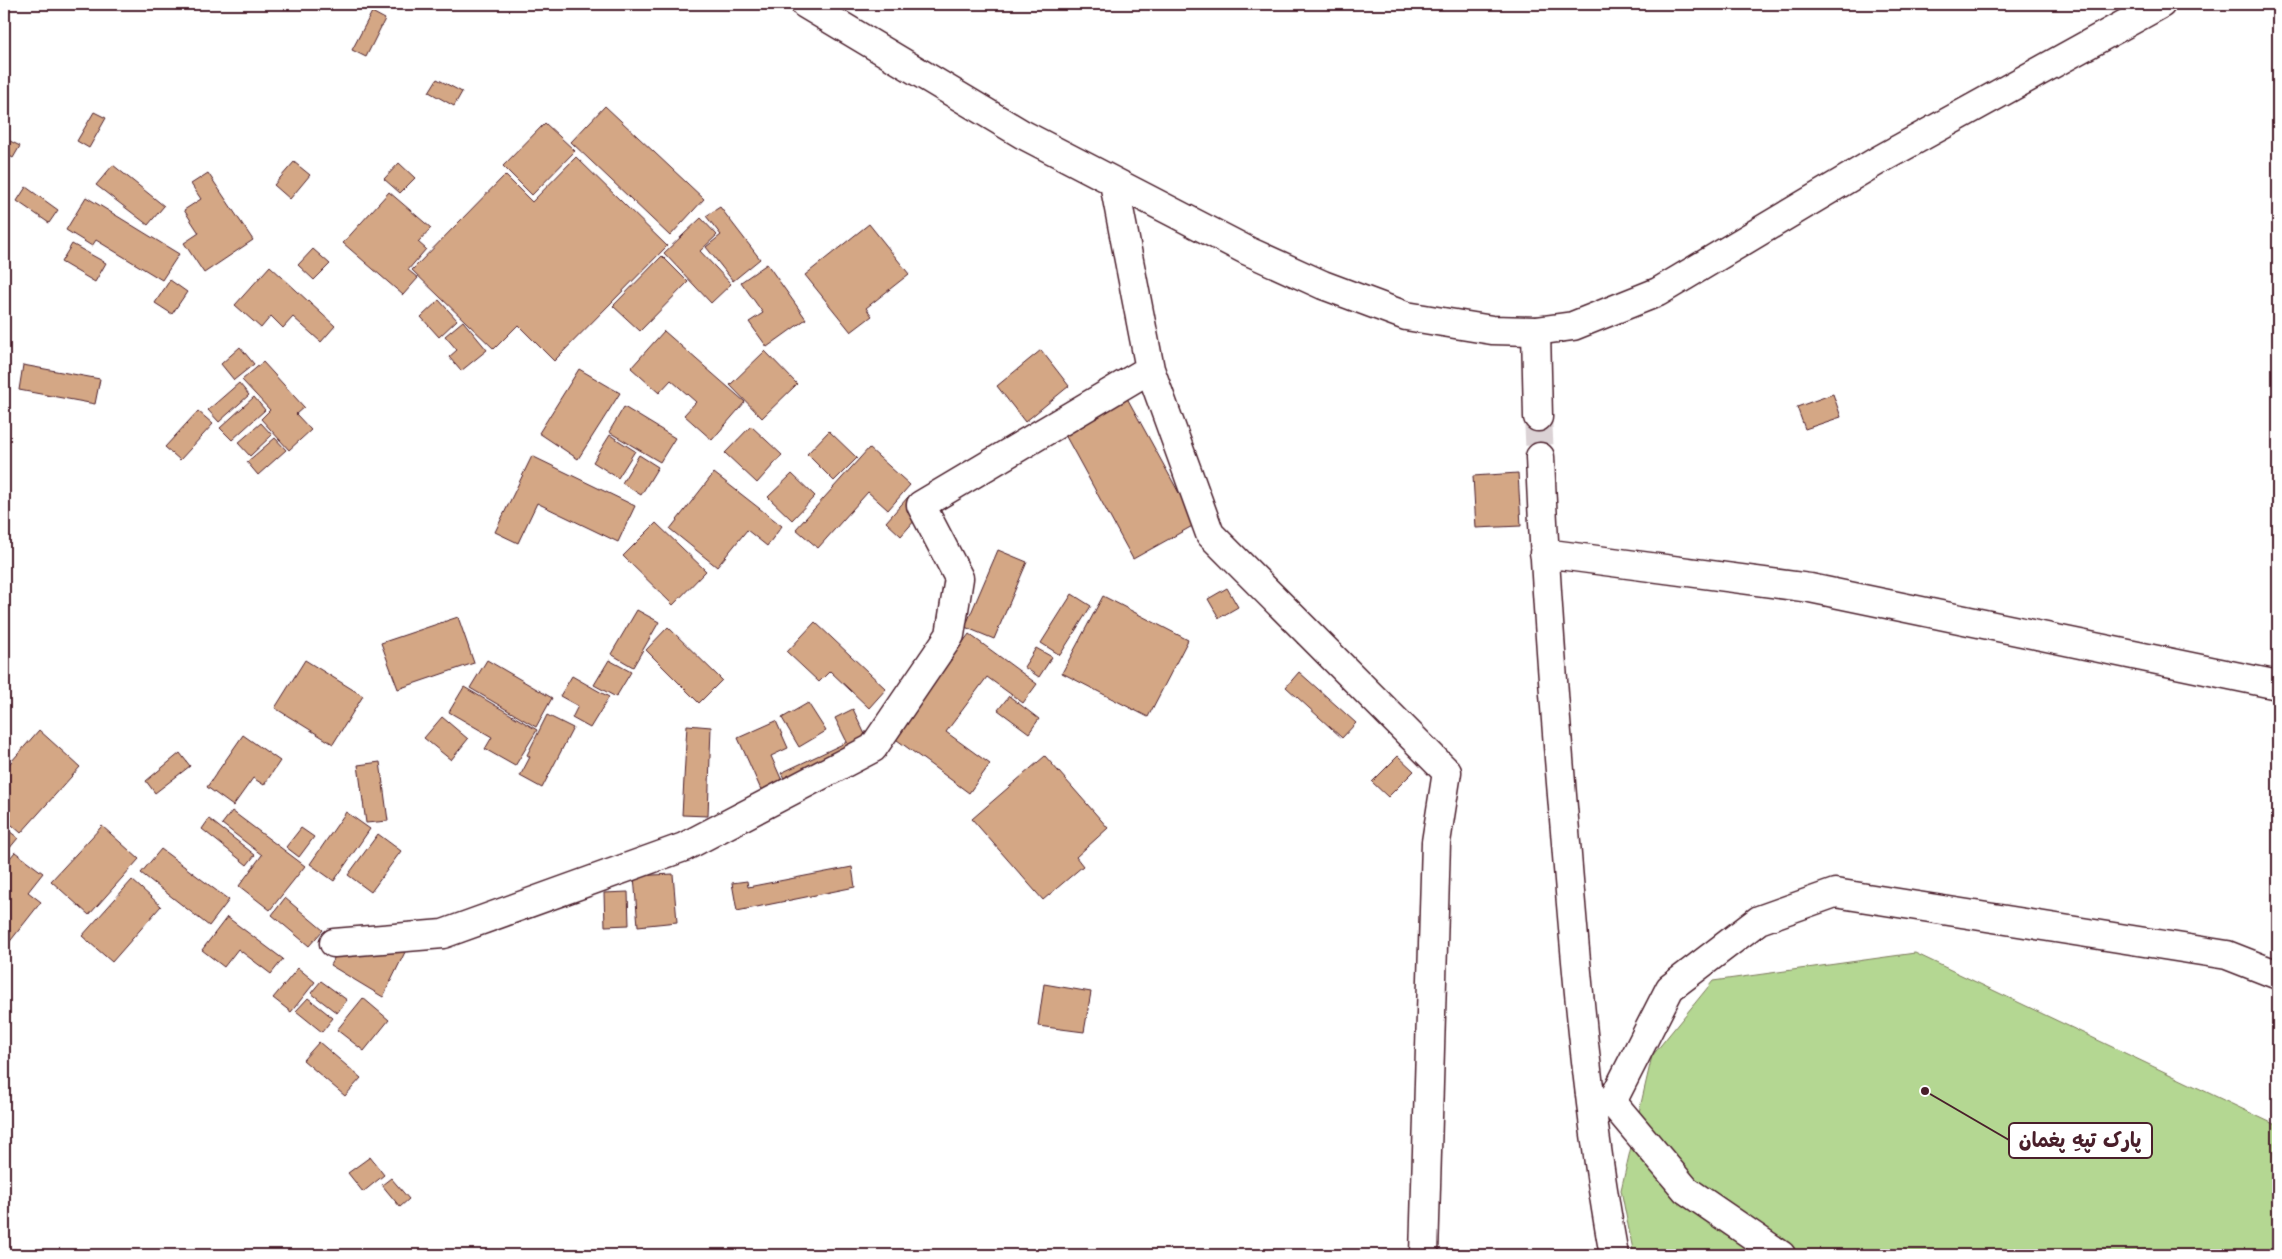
<svg xmlns="http://www.w3.org/2000/svg" width="2282" height="1259" viewBox="0 0 2282 1259" font-family="'Shantell Sans','Playpen Sans Arabic',sans-serif">
<style>
.green{fill:#b4d792;stroke:#7f7b5e}
.building{fill:#d4a785;stroke:#4a1f2b}
.lines{fill:none;stroke-linecap:round;stroke-linejoin:round}
.minor-tunnel{stroke:#dbd2d5;stroke-width:28;stroke-dasharray:28 14;stroke-linecap:butt}
.minor-casing{stroke:#4a1f2b;stroke-width:31}
.major-casing{stroke:#4a1f2b;stroke-width:31}
.minor{stroke:#fff;stroke-width:28}
.major{stroke:#fff;stroke-width:28}
.leader{fill:none;stroke:#4a1f2b;stroke-width:2}
.callout-dot{fill:#4a1f2b;stroke:#fff;stroke-width:2}
.callout{fill:#fff;stroke:#4a1f2b;stroke-width:2}
.callout-label{font-size:20px;text-anchor:middle;font-weight:bold;fill:#4a1f2b}
</style>
<rect width="100%" height="100%" fill="#fff"/>
<filter id="ink" filterUnits="userSpaceOnUse"><feTurbulence type="fractalNoise" baseFrequency=".02" numOctaves="2"/><feDisplacementMap in="SourceGraphic" scale="10" xChannelSelector="R" yChannelSelector="G"/><feConvolveMatrix kernelMatrix="1 2 1 2 8 2 1 2 1" color-interpolation-filters="sRGB"/></filter>
<g filter="url(#ink)">
<!-- green -->
<path class="green" d="M1915,953l363,173v129h-644l-13,-65 31,-134 61,-75z"/>
<!-- building -->
<path class="building" d="M372,12l13,7 -19,38 -14,-7z
M437,79l25,13 -8,14 -25,-14z
M605,106l99,93 -34,37 -99,-94z
M94,112l12,6 -17,30 -12,-7z
M545,123l30,28 -43,44 -29,-29z
M4,138l16,8 -7,12 -9,-5z
M576,157l91,89 -113,115 -36,-36 -24,24 -82,-79 93,-95 27,27z
M294,162l16,13 -20,24 -16,-14z
M399,163l16,15 -15,15 -16,-14z
M113,165l51,41 -16,19 -52,-40z
M208,173l45,67 -49,33 -20,-30 15,-10 -15,-23 17,-11 -10,-15z
M26,187l32,23 -9,13 -32,-22z
M389,192l42,36 -13,14 8,7 -18,21 10,8 -15,17 -60,-52z
M86,197l93,57 -17,26 -66,-40 -4,6 -26,-16z
M720,207l40,52 -27,22 -27,-34 15,-12 -15,-19z
M701,218l16,17 -17,16 31,33 -20,19 -47,-50z
M869,224l40,50 -43,34 6,8 -21,16 -46,-57z
M72,244l34,19 -11,19 -34,-20z
M313,249l17,15 -16,16 -16,-15z
M662,256l26,26 -48,49 -27,-25z
M767,264l39,55 -39,28 -18,-25 14,-9 -22,-31z
M270,266l65,60 -14,16 -28,-25 -10,11 -12,-12 -10,12 -26,-23z
M170,280l17,12 -15,22 -17,-11z
M439,300l18,20 -18,17 -18,-20z
M463,321l24,29 -26,21 -12,-14 8,-7 -12,-14z
M664,331l81,71 -33,38 -28,-25 12,-13 -25,-22 -12,13 -28,-25z
M240,347l14,17 -20,16 -13,-16z
M1041,350l28,36 -44,36 -28,-36z
M765,351l32,33 -35,34 -32,-33z
M263,362l41,45 -8,7 15,16 -22,20 -28,-31 9,-9 -28,-30z
M23,365l77,14 -5,25 -76,-14z
M579,369l41,24 -42,66 -39,-26z
M239,383l10,12 -30,27 -11,-12z
M1833,394l8,23 -36,12 -8,-22z
M254,397l11,13 -33,30 -12,-12z
M1127,398l69,126 -63,35 -69,-126z
M624,407l51,31 -15,24 -51,-30z
M198,411l15,13 -33,36 -15,-13z
M261,423l11,12 -22,21 -12,-13z
M751,426l31,29 -25,28 -32,-30z
M829,431l28,27 -23,23 -27,-27z
M610,435l25,16 -17,27 -25,-16z
M275,438l11,12 -28,25 -11,-13z
M869,448l41,37 -22,25 -20,-18 -50,56 -22,-19z
M639,455l19,12 -17,28 -19,-12z
M532,456l103,50 -17,36 -81,-39 -19,40 -23,-11z
M714,473l68,53 -15,20 -20,-16 -30,37 -47,-38z
M1518,473l3,53 -45,2 -3,-52z
M792,474l23,22 -23,24 -24,-23z
M908,497l15,14 -22,25 -15,-14z
M656,523l50,48 -33,34 -50,-49z
M998,550l29,12 -33,77 -29,-12z
M1227,588l11,19 -19,11 -11,-19z
M1072,594l19,12 -31,49 -19,-12z
M1103,596l85,44 -40,77 -86,-44z
M637,610l22,12 -26,45 -22,-13z
M458,617l16,46 -76,26 -17,-46z
M815,622l71,67 -17,19 -39,-37 -11,11 -32,-30z
M668,627l54,53 -23,23 -53,-53z
M969,634l68,50 -14,19 -36,-26 -41,55 44,32 -21,29 -76,-56z
M1036,648l16,9 -13,20 -15,-10z
M305,660l58,36 -30,48 -58,-36z
M487,660l65,38 -16,29 -66,-39z
M609,660l22,12 -15,25 -22,-12z
M1299,672l57,51 -14,15 -56,-51z
M572,676l37,21 -19,31 -18,-10 6,-12 -18,-10z
M464,687l73,43 -22,36 -30,-17 7,-12 -43,-25z
M1009,696l30,23 -10,14 -31,-23z
M808,703l18,28 -27,16 -17,-29z
M853,709l17,36 -82,40 -7,-12 66,-31 -12,-24z
M547,715l26,13 -31,60 -22,-12 10,-19 -3,-2z
M442,717l26,22 -17,21 -27,-22z
M776,721l12,27 -17,8 12,27 -21,9 -24,-54z
M687,725l24,2 -3,89 -26,-1z
M39,730l41,37 -59,66 -17,-15v-48z
M243,735l37,26 -16,24 -11,-7 -20,28 -26,-19z
M180,753l10,13 -35,27 -9,-12z
M1045,756l63,72 -32,29 7,9 -40,34 -71,-81z
M1398,756l16,15 -26,26 -16,-15z
M380,762l8,59 -22,2 -8,-58z
M232,811l73,55 -35,44 -31,-24 23,-31 -40,-31z
M346,812l24,17 -36,52 -24,-17z
M209,819l46,36 -8,10 -45,-36z
M102,826l37,33 -50,56 -38,-34z
M4,827l14,11 -14,17z
M301,828l13,9 -15,20 -13,-10z
M378,834l23,17 -30,41 -23,-17z
M161,849l68,51 -20,26 -68,-53z
M15,852l28,21 -15,19 13,10 -37,47v-84z
M852,867l3,20 -118,24 -5,-28 15,-2 1,6z
M673,874l4,48 -39,4 -4,-50z
M132,880l29,26 -49,56 -30,-26z
M628,892l1,33 -24,1 -1,-33z
M285,898l38,32 -14,16 -37,-31z
M227,917l56,42 -12,15 -33,-25 -14,18 -22,-17z
M340,948h67l-24,49 -53,-32z
M298,968l17,14 -24,30 -18,-14z
M321,981l26,19 -10,13 -26,-20z
M1044,984l47,8 -7,40 -46,-6z
M308,998l25,20 -11,14 -26,-21z
M363,998l26,22 -25,31 -27,-21z
M319,1042l42,36 -16,18 -42,-36z
M370,1157l14,18 -21,17 -15,-19z
M391,1178l18,21 -9,8 -18,-22z"/>
<g class="lines">
<!-- minor-tunnel -->
<path class="minor-tunnel" d="M1538,417l2,40"/>
<defs>
<path id="minor" d="M1114,183l36,186 60,165 237,238 -11,70 -12,413
M1536,331l2,86
M1540,457c5,129 15,258 26,386 11,138 23,276 48,412
M1544,553l266,35 468,97
M334,943l109,-9 241,-87 189,-99 77,-113 9,-57 -38,-73 229,-136
M1594,1101l18,1 74,88 95,65
M1612,1102l58,-114 89,-68 76,-27 392,62 51,20"/>
<path id="major" d="M805,4l217,130 226,117 75,34 83,31 86,14 44,1 37,-5 85,-34 221,-132 282,-156"/>
</defs>
<!-- minor casing -->
<use href="#minor" class="minor-casing"/>
<!-- major casing -->
<use href="#major" class="major-casing"/>
<!-- minor -->
<use href="#minor" class="minor"/>
<!-- major -->
<use href="#major" class="major"/>
</g>
</g>
<!-- callouts -->
<path class="leader" d="M1925 1091L2009 1140"/>
<circle class="callout-dot" cx="1925" cy="1091" r="5"/>
<rect class="callout" x="2009" y="1123" width="143" height="35" rx="5"/>
<g class="callout-label">
<text x="2080" y="1147">پارک تپهِ پغمان</text>
</g>
<!-- margin -->
<rect width="2282" height="1259" fill="none" stroke="#fff" stroke-width="20"/>
<rect x="10" y="10" width="2262" height="1239" fill="none" stroke="#4a1f2b" stroke-width="2" filter="url(#ink)"/>
</svg>
